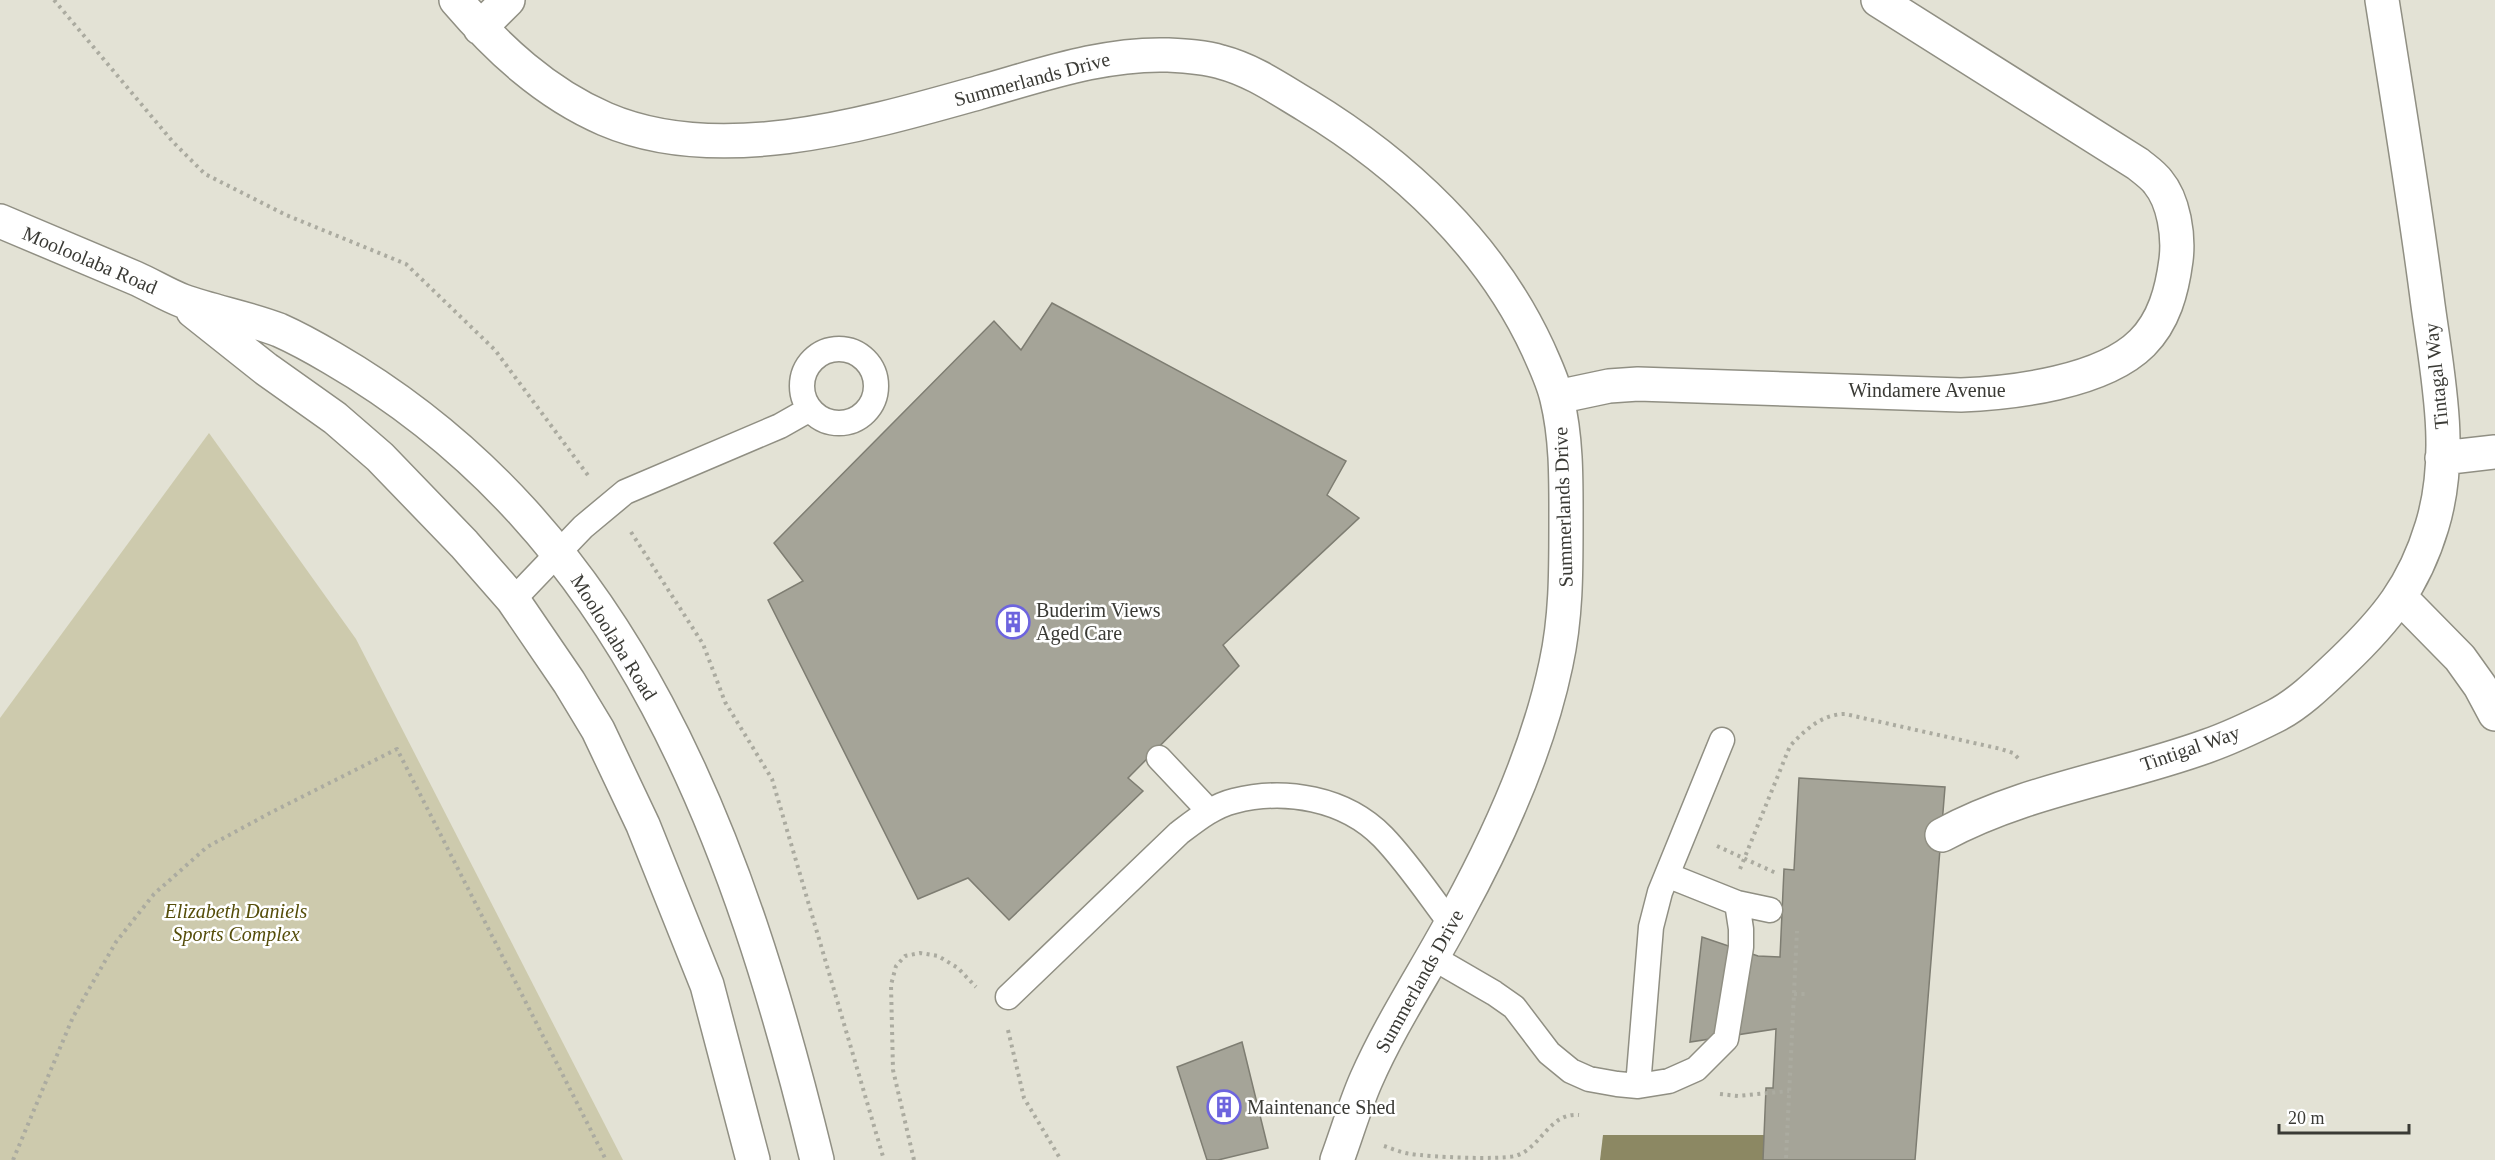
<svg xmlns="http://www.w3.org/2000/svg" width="2495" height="1160" viewBox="0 0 2495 1160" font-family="'Times New Roman',serif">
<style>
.green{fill:#cdcaad}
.water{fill:#8c8863}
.building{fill:#a5a498;stroke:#7e7d72;stroke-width:1.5}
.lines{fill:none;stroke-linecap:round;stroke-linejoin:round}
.lane-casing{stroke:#908f83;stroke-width:27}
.street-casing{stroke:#908f83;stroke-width:36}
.secondary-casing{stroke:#908f83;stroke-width:36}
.path{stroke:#ababa0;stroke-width:4;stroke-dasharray:3 4.5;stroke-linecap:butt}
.lane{stroke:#fff;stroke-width:24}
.street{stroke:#fff;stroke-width:33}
.secondary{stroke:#fff;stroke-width:33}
.labels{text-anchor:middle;stroke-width:5;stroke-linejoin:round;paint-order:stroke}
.street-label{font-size:20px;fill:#3a3a35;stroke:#fff}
.poi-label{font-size:20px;fill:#3a3a35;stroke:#fff;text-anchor:start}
.park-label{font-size:20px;font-style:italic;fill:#554d0a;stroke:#fff}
</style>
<rect width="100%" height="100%" fill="#e3e2d5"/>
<!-- green -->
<path class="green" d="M209,433l147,206 267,521h-623v-442z"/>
<!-- water -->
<path class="water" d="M1603,1135h169v25h-172z"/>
<!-- building -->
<path class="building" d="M1052,303l294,158 -19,34 32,23 -136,127 16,21 -111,112 15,13 -134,129 -41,-42 -50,21 -150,-299 35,-19 -29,-38 220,-222 27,29z
M1799,778l146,9 -30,373h-152l3,-72h7l3,-59 -86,13 12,-105 56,19 22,1 4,-88 10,1z
M1242,1042l26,106 -50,12h-11l-30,-93z"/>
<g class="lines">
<defs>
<path id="lane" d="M802 386a37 37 0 1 1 74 0a37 37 0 1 1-74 0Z
M513,600l70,-73 42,-35 155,-66 30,-17
M1159,758l50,53
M1737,903l33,7
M1432,957l62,36 20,14 35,46 22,18 18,8 28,5 21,2 31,-5 27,-12 30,-30 15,-92v-18l-4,-26 -70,-28
M1008,997l171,-164c16,-12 34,-27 55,-32 51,-13 111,-3 149,36 25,26 46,58 68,87
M1638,1086l13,-159 9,-35 62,-152"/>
<path id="street" d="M456,0c42,49 89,93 149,119 114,49 262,5 376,-27 61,-17 122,-39 187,-37 18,1 36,2 53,7 31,8 58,27 85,43 97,59 184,140 232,244 7,16 15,32 19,50 10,41 9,85 9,127 0,47 0,92 -10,138 -18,86 -56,170 -98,247 -30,57 -66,110 -92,169 -11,25 -19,53 -29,80
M480,28l28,-28
M1557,397l52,-11 29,-2 323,11c53,-2 142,-13 181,-52 22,-22 30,-52 34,-83 3,-24 -2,-59 -18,-78 -5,-7 -14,-13 -20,-18l-260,-164
M2442,458l53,-6
M2401,598l59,60 20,28 15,28
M1942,835c83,-45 177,-57 265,-89 23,-8 46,-19 68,-30 24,-12 47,-35 67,-54 44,-42 72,-76 90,-136 22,-72 6,-148 -4,-221 -13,-102 -30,-203 -46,-305"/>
<path id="secondary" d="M0,221c45,19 90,38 135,57 16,7 32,17 48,23 31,11 65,17 96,29 18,8 36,18 53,28 297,172 408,486 485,802
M193,311l73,58 69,49 45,39 84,87 49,56 56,82 29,48 45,95 64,160 46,175"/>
</defs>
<!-- lane casing -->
<use href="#lane" class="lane-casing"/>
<!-- street casing -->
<use href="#street" class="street-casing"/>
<!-- secondary casing -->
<use href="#secondary" class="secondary-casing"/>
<!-- path -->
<path class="path" d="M54,0l119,142 32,32 81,41 120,49 89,86 95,128
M631,532l72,112 22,58 47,77 112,381
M1717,846l61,28
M1740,869l50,-123c15,-16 32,-32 55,-32l156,35 12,4 8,8
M1794,994h15
M1008,1030l16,68 37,62
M1720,1094l18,2 51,-5
M1384,1146c9,3 18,7 27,8 20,3 86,6 104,2 26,-7 34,-44 64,-41
M1786,1158l11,-227
M13,1160l60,-143 43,-75 38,-48 53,-47 63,-34 127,-64 209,411
M914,1160l-21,-90 -2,-85 5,-19 9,-10 15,-3 18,3 20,12 18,19"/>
<!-- lane -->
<use href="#lane" class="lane"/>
<!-- street -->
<use href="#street" class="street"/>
<!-- secondary -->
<use href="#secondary" class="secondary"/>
</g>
<!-- icons -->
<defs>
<symbol id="building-ring" viewBox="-11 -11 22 22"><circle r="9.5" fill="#fff" stroke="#6d64de" stroke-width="1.5"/><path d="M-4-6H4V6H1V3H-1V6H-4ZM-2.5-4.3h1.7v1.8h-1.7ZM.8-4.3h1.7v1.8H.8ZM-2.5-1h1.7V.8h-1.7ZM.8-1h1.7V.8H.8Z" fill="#6d64de"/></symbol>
</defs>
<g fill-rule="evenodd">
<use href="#building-ring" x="994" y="603" width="38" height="38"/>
<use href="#building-ring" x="1205" y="1088" width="38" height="38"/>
</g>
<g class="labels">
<!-- street labels -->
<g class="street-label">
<text transform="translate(1032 79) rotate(-15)" y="7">Summerlands Drive</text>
<text transform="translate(90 260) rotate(23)" y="7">Mooloolaba Road</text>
<text transform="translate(2436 376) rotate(-96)" y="7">Tintagal Way</text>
<text x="1927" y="397">Windamere Avenue</text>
<text transform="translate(1563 507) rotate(-92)" y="7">Summerlands Drive</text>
<text transform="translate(614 637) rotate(58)" y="7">Mooloolaba Road</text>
<text transform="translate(2190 748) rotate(-19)" y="7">Tintigal Way</text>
<text transform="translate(1419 981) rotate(-61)" y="7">Summerlands Drive</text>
</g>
<!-- poi labels -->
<g class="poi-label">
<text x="1036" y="617">Buderim Views<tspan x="1036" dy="23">Aged Care</tspan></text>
<text x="1247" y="1114">Maintenance Shed</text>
</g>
<!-- park labels -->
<g class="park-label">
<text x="236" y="918">Elizabeth Daniels<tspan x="236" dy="23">Sports Complex</tspan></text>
</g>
</g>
<!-- scale -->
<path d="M2279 1124v9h130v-9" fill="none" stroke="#3a3a35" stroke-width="3"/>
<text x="2288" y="1124" font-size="18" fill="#3a3a35" stroke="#ffffff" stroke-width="4.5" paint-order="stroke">20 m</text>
</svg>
